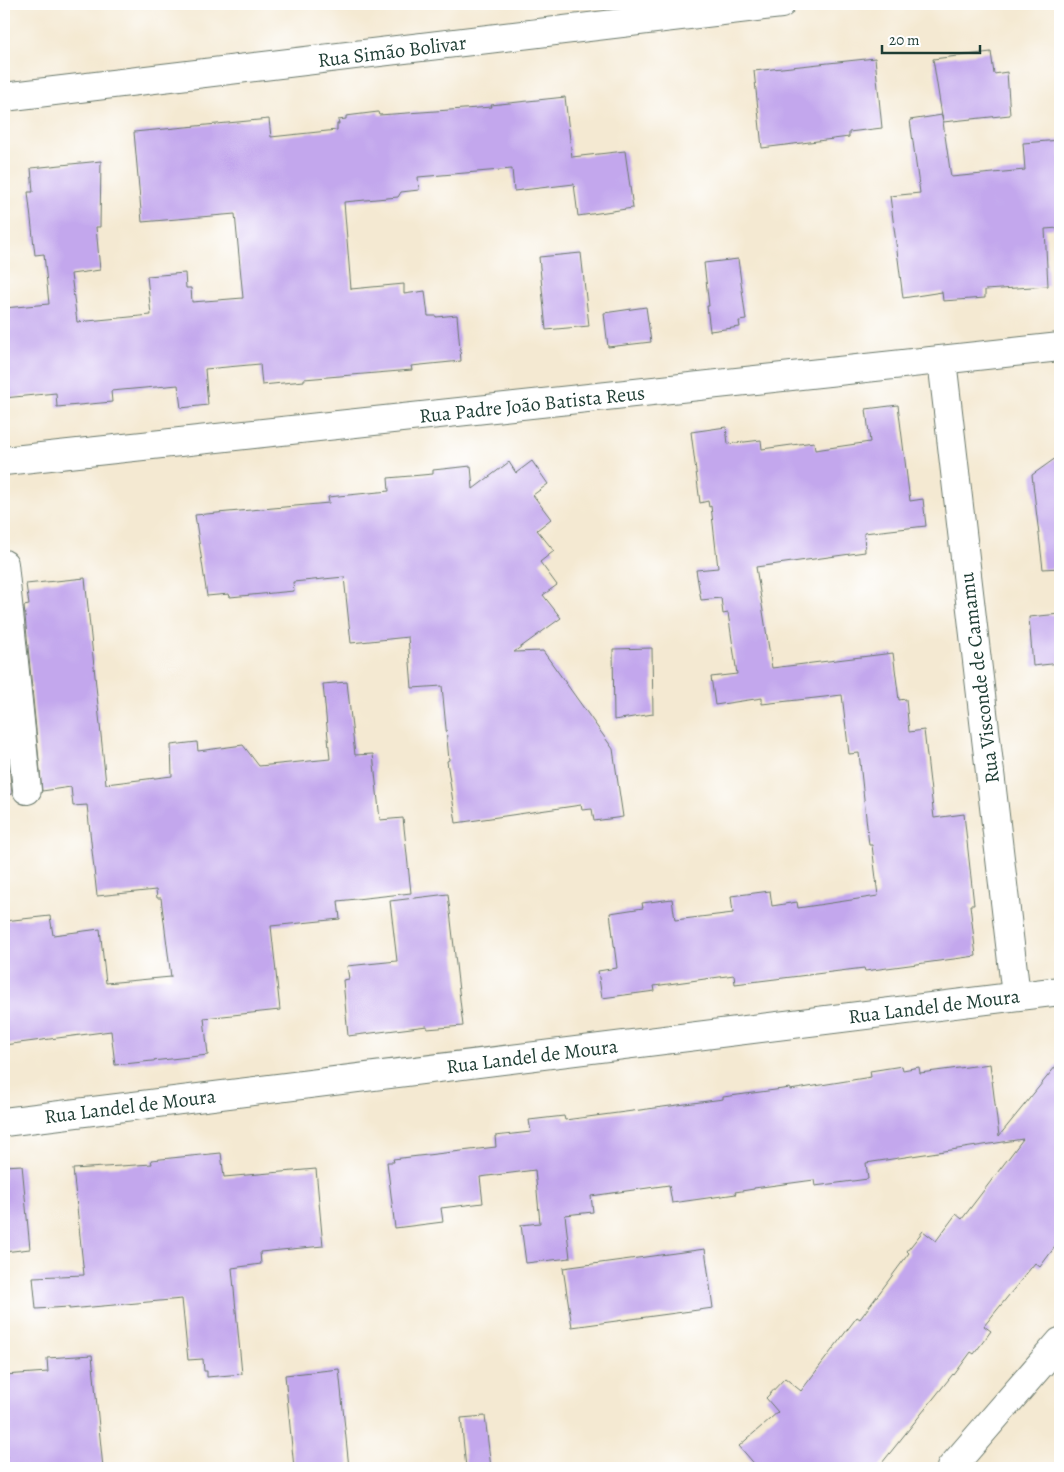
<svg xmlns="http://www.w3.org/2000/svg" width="1064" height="1472" viewBox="0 0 1064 1472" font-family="Alegreya,serif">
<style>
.building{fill:#c3a7ed}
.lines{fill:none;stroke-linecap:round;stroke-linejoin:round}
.street-casing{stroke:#6a796b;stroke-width:30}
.secondary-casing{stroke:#6a796b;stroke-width:30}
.street{stroke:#fff;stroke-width:28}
.secondary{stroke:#fff;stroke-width:28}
.labels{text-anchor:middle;stroke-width:4.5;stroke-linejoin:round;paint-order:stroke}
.street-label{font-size:20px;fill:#1f3d34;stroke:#fff}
</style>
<rect width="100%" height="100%" fill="#fff"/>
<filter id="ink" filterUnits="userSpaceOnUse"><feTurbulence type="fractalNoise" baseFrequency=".02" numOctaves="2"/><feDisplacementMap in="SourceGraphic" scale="10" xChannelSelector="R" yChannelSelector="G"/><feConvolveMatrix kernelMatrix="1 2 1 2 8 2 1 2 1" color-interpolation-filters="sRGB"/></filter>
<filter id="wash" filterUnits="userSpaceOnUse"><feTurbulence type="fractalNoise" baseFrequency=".0096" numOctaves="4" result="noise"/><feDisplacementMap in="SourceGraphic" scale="20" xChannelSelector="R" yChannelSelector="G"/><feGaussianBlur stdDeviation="1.12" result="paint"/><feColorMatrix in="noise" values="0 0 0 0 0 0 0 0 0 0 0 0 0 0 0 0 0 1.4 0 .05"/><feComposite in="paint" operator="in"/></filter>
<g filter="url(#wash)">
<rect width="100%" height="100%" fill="#f4e9d2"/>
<g id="blocks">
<!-- building -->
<path class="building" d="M991,52l3,22 13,-2 3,43 -67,7 -10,-63z
M875,58l7,70 -33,4v5l-87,11 -8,-77z
M565,97l7,60 53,-6 8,57 -55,8 -4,-32 -60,7 -2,-22 -94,8 1,13 -18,2 -3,5 -54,5 7,87 53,-5v10l21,-3 3,25h8v1l21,-2 4,46 -50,5 1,4 -108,9v2l-42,4 -2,-21 -55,5 3,36 -27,3 -3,-23 -67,6 1,11 -55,5 -1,-14 -52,5v-90l45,-4 -5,-50 -9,1 -7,-63h5l-2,-24 70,-7 -1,66h-4l4,43 -29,4 6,48 74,-7 -4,-39 38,-3 1,15h5l1,14 51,-4 -8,-84 -93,8 -8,-90 135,-13 2,18 66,-7v-6h2l-1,-4 8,-1v-3l32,-4 1,3 113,-8 -1,-2z
M942,115l9,62 74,-7 -2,-27 37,-3v83l-1,5 -14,1 3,57 -63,4v8l-42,3 -1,-9 -39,6 -13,-102 30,-3 -10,-73z
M581,253l8,73 -43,4 -7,-73z
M738,259l8,61 -7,1 1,6 -30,4 -3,-25h2l-5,-43z
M646,307l5,35 -43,5 -4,-34z
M898,405l12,96 13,-2 3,27 -62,7 1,19 -109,15 16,101 121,-15 6,47 7,-1 3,33 15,-2 10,88 30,-4 10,91h-4l6,51 -111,15 -1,-3 -129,16 -1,-9 -80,11 1,5 -53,7 -4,-27 19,-3 -7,-55 33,-5 -1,-5 30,-4 3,21 58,-7 -2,-17 39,-5 2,15 25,-4 1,6 80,-12 -6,-51h-3l-10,-92 -10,1 -7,-59 -80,9v-6l-47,7 -4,-28 26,-3 -9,-61 -5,1 -2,-16 -20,2 -5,-30 22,-2 -7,-62 -2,1 -1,-6 -8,2 -9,-71 35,-5 2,17 33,-4 1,9 52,-7 1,8 55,-8 -4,-33z
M1060,455v113l-17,1 -11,-94z
M532,461l16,23 -15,11 18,24 -14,11 17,21 -14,11 17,23 -14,10 18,23 -47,34 29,-1 70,98 10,68 -29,4 -2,-12 -10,1 -1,-5 -125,18 -9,-62 2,-1 -7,-74 -30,2 -4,-51 -57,6 -7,-66 -51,5 1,9 -64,6 -1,-3 -22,2 -12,-81 134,-12 -1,-6 61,-6 -1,-13 45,-4v-4l38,-4 2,23 36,-27 7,11z
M85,578l21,206 66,-8 -1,-31 26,-3 1,9 45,-6 16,21 71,-7 -7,-75 24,-2 8,73 18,-1 7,66 23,-2 8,75 -73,8 2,18 -69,7 9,84 -76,8 4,37 -93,10 -4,-34 -107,14v-124l46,-5 3,19 47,-6 6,54 65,-6 -10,-79h-4l-1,-8 -59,6 -10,-91 -14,1 -2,-19 -29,4 -18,-185 5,-1 -3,-21z
M1060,614v49l-27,3 -4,-49z
M652,648l1,66 -39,6 -1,-71z
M4,716l8,78 -8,1z
M448,894l15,132 -36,3v-3l-79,10 -5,-56 6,-1 -2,-13 50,-5 -7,-60z
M1060,1061v179l-20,27 -5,-4 -51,63 7,5 -17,23 -3,-2 -17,23 -1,-1 -75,94h-120l-19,-22 39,-34 -12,-14 19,-20 16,13 56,-74 3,2 49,-66 -2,-2 16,-20 13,10 20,-27 6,5 61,-80 -157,24 2,16 -53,7 -1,-6 -60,8v1l-19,3 1,2 -64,9 -3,-18 -78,11 2,16 -28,3 5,43 -44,5 -5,-38 19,-2 -5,-53 -55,7 3,26 -42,5 2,14 -48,6 -8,-66h7l-1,-3 103,-12 -1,-11 36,-4 -2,-12 35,-4 1,4 158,-21v-2l67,-9v2l81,-13 -1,-6 32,-5 1,4 16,-3 1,6 70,-9 9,72z
M221,1153l3,24 92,-8 7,77 -63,6 1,12 -29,4 10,106 -35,3v-6h-3l-1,-12 -15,1 -6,-61 -113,10v-2l-33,2 -3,-32 51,-2 -11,-106 79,-5 -1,-4z
M22,1165l8,84 -26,3v-86z
M705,1249l8,59 -141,19 -9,-59z
M92,1355l11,113h-95l-4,-45v-48l44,-3 -1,-14z
M339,1369l10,99h-55l-9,-93z
M485,1416l6,52h-25l-5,-50z"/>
</g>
</g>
<g filter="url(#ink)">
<use href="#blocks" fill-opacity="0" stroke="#6a796b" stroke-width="1"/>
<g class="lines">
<defs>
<path id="street" d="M4,97l777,-93
M942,360l74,636
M4,564l23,226
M951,1468l109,-126"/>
<path id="secondary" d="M4,461l1056,-114
M4,1122l1056,-131"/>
</defs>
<!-- street casing -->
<use href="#street" class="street-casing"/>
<!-- secondary casing -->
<use href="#secondary" class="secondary-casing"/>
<!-- street -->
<use href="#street" class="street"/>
<!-- secondary -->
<use href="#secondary" class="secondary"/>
</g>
</g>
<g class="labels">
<!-- street labels -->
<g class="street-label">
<text transform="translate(392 51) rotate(-7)" y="7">Rua Simão Bolivar</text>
<text transform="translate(532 404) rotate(-6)" y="7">Rua Padre João Batista Reus</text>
<text transform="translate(979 678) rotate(-97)" y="7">Rua Visconde de Camamu</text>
<text transform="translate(934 1006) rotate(-7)" y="7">Rua Landel de Moura</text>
<text transform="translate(532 1056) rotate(-7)" y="7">Rua Landel de Moura</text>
<text transform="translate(130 1106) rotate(-7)" y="7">Rua Landel de Moura</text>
</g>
</g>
<!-- margin -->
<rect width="1064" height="1472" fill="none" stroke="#fff" stroke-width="20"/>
<!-- scale -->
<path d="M882 45v8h98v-8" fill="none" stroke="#1f3d34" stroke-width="2.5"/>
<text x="889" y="45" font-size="15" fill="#1f3d34" stroke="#ffffff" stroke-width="4" paint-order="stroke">20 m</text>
</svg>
